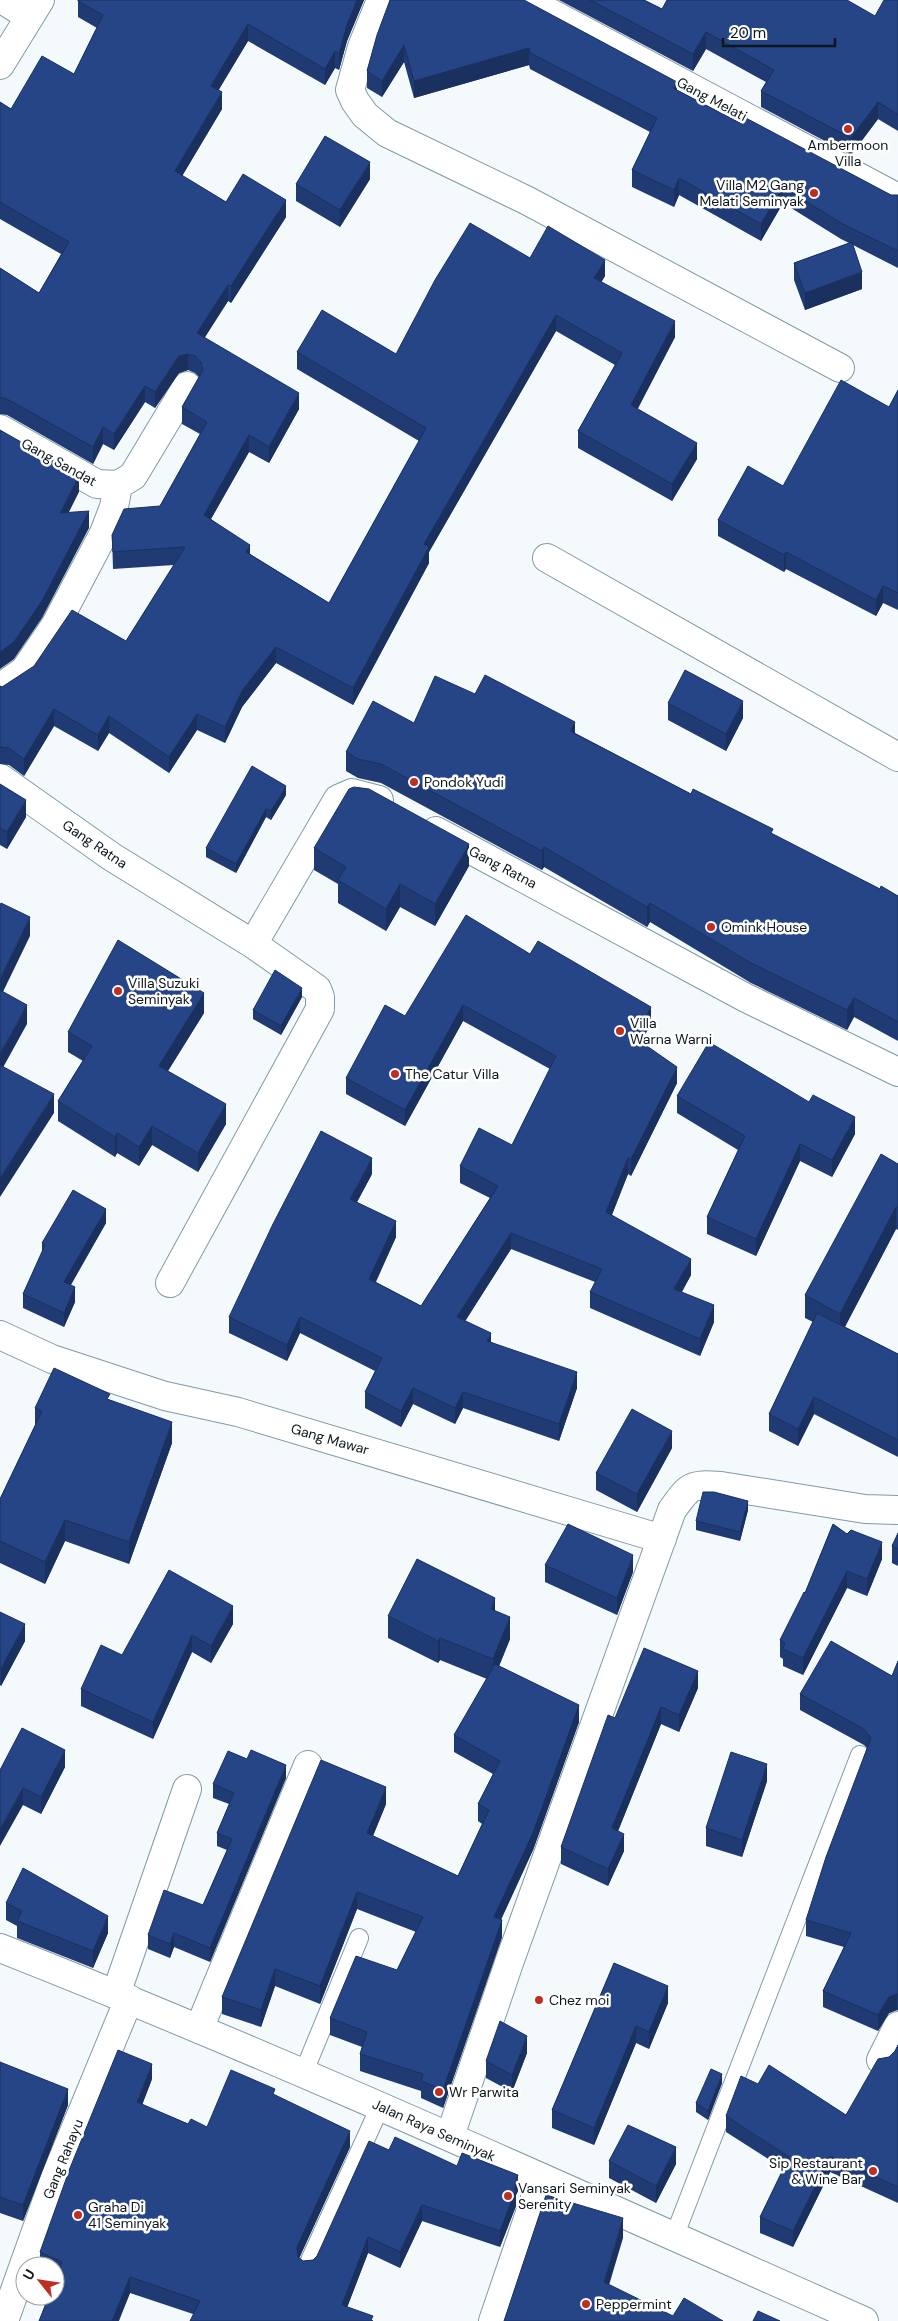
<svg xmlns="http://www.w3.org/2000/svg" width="898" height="2321" viewBox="0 0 898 2321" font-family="'DM Sans',sans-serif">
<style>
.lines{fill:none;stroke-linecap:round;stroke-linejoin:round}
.lane-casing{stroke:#819aa8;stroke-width:20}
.street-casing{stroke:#819aa8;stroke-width:30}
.secondary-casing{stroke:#819aa8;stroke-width:30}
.lane{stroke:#fff;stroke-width:18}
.street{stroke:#fff;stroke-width:28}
.secondary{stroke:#fff;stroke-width:28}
.wall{fill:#203b74}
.shaded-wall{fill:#1a305e}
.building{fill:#254587;stroke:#1a305e}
.poi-dot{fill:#bc2f21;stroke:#fff;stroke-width:2}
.labels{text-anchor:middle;stroke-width:5;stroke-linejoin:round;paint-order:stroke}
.street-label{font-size:14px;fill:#0d171c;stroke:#fff}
.poi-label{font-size:14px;fill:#0d171c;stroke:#fff;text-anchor:start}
</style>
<rect width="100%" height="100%" fill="#f4f9fc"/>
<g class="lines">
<defs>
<path id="lane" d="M303,2074l56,-136
M674,2237l186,-482
M307,2267l73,-160"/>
<path id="street" d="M3,0l26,16
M381,0l-19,47 -12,43 5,11 10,14 22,18 139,67 314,168
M526,0l372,198
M0,65l40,-65
M0,429l97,55 21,1 15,-9 54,-90
M547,558l351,199
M0,688l25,-18 30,-44 49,-93 10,-26 4,-22
M0,778l112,79 141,87 85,-145 14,-6 27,7
M436,831l310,167 152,74
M170,1283l150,-274v-12l-3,-8 -64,-45
M0,1335l52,24 113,37 73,16 424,127
M116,1994l71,-205
M199,2029l109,-264
M881,2060l17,-34
M450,2136l60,-176 162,-450c18,-25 18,-26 49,-24l144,23 33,1
M4,2321l51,-143 74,-179
M493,2321l49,-143"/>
<path id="secondary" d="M0,1948c292,115 577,246 864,373"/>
</defs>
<!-- lane casing -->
<use href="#lane" class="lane-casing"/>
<!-- street casing -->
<use href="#street" class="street-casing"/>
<!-- secondary casing -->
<use href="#secondary" class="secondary-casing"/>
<!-- lane -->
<use href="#lane" class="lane"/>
<!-- street -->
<use href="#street" class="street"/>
<!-- secondary -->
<use href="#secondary" class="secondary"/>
</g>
<!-- wall -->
<path class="wall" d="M78,0h286l-17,41 -8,29 -4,-2 -10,17 -77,-44 -30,49 4,19 -40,67 44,26 60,15 -55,86 -3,-2 -24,37 95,71 -30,54 -20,-11 -38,67 39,35 79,49 90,-162 -122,-72v-17l99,2 134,-96 75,18 -4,6 74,55 -38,72 60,50 -25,42 -94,-53v-17l37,-66 -59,-34 -127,221v11l-76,142 -77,-42 -34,44 -17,36 -28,-13 -28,43 -60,-40 -11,18 -44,-25 -30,50 -15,-11 -9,-1v-78l2,1 124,-46 48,-76 -61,4 -1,-34 48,-29 40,-72 -18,-10v-17l17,-30 -4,-4 -7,-3 -9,3 -24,35 -10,-6 -31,48 -11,-6 -10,20 -86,-49 -7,-1v-146l39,25 22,-39 -61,-35v-117l11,7 63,-35 23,-46 -19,-11z
M390,0l287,90 63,33 151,72h7v73l-45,-23 9,44 -57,21 -11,-30v-17l55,-20 -8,-4 -58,-36 -22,38 -82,-46 -5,12 -42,-20v-17l18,-38 -120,-63 -1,-4 -115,33 -10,-36 -22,35 -15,-9v-17z
M559,0h85l18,9 213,7 23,-16v131l-20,-12 -27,36 -90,-48v-16l5,-9 -60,-33 -13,22z
M370,179l-30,48 -44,-26v-17z
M898,390v220l-15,-7 -7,13 -90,-47 -2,3 -66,-36v-16l65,-34 106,-79z
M475,694l100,39 116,61 189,95 18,7v145l-44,-24 -7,13 -96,-47 -101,-61 -3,5 -103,-60 -2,3 -161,-87 -23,-5 -12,-7v-19l68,-29z
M668,703l75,15 -17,33 -58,-31z
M0,784l26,33 -19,32 -7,-4z
M286,795l-15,25 -5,-3 -30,56 -30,-16v-9z
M314,848l155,18 -34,60 -35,-19 -14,24 -48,-28v-19l-24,-14z
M530,954l121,70 -10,18 36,41 -46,93 -3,-2 -16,41 79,60 -9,17 32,30 -14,34 -110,-48v-16l5,-10 -84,-33 -46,72 26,21 86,46 -18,53 -96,-33 -8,16 -42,-20 -12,23 -36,-19v-16l10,-21 -75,-38 -13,28 -58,-28v-16l143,-143 -15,28 39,35 -20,45 45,24 69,-108 -30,-15v-17l52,-21 38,-76 -87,-48 -58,105 -59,-32v-16l59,-62z
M302,997l-21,38 -28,-16v-9z
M204,1013l-36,58 58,53 -28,48 -46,-27 -13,21 -22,-13 -2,4 -57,-36v-20l25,-40 -15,-9v-20z
M677,1096l178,38 -23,43 -32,-16 -44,95 -49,-22v-17l31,-67 -61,-37z
M898,1164v66l-2,-1 -51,98 53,27v103l-84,-43 -16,32 -29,-15v-17l44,-92 -8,-4v-23z
M106,1223l-35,62 4,17 -11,25 -41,-19v-14l19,-41v-10z
M110,1400l62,43 -43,121 -64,-23 -20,43 -45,-21v-64l35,-73v-18z
M672,1448l-35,64 -41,-22v-17z
M748,1510l-8,31 -44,-11v-9z
M833,1524l49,35 -15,37 -20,-8 -44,87 -20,-9v-7l-3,-2v-17l25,-47z
M898,1533v33l-6,-3v-17z
M545,1565l88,7 -16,43 -72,-33z
M495,1611l15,28 -11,27 80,56 -46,128 -32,70 1,17 -59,171 -22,-10v-7l-61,-20v-17l2,-7 -32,-12v-17l67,-48 19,-38 -59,-23 -37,95 -45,-18 -14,41 -39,-13v-17l164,-193 -13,32 85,40 24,-52 -4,-3v-17l15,-30 -39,-22v-17l33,-56 -47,-19 -2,3 -50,-25v-22z
M0,1612l25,29 -24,45 -1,-1z
M233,1624l-22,39 -19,-11 -39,87 -72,-33v-17l41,-34z
M898,1661v350l-1,-1 -8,3 -11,18 -55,-24v-16l21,-44 -38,-11v-16l61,-172 -3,-3 -64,-35v-16l92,-18z
M698,1688l-19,44 -18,-8 -43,107 6,20 -16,35 -47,-22v-17l54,-129z
M65,1767l-24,47 -18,-9 -23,-35z
M286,1778l-76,184 -36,-15 -4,11 -22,-9v-14l55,-30 24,-55 -10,-4v-13l12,-29 -16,-6v-14z
M767,1781l-25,76 -36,-11v-18z
M6,1903l102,30 -15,35 -76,-30v-12l-11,-6z
M614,1963l54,40 -19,46 -13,-6 -42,102 -42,-17v-18z
M898,2045v158l-68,-31 -37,75 -33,-14v-16l24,-48 -58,-37v-16l32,-32 88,31 43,-58 6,-6z
M527,2053l-15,39 -26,-14v-17z
M0,2062l68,43 -45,116 -23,-8z
M152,2079l-10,26 46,19 19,3 68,-32 75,52 -51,111 4,3 10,-1 4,-4 72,-106 68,16 61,25 -2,4v11l-16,41 -78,-26 -22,47 -32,-15 -21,54 -154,7 -63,-21 -11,28h-80l18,-46 -2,-1v-8h-15v-14z
M722,2083l-14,37 -12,-8v-9z
M609,2161l67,3 -20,39 -47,-25z"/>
<!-- shaded-wall -->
<path class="shaded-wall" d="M357,0h7l-17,41 -8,29v-16l8,-29z
M248,24v17l-37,62v-17z
M706,32v17l-13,22v-17z
M404,45v17l-22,35v-16z
M529,48v17l-115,33v-17z
M335,51v17l-10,17v-16z
M677,82v16l-4,-10z
M222,92v17l-47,79v-17z
M878,102v17l-27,36v-17z
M370,162v17l-30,48v-17z
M679,178v17l-5,12v-17z
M783,187v16l-22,38v-17z
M286,200v17l-55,86v-17z
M605,260v16l-11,19v-17z
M862,272v17l-57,21v-17z
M228,285v16l-31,49v-17z
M556,315v16l-127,221v11l-76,142v-17l71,-144z
M675,321v16l-44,85v-17z
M188,354v16l-9,3 -24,35v-16l24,-36z
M145,386v16l-31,48v-16z
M299,393v16l-30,54v-16z
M103,427v17l-10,20v-17z
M249,435v17l-45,79v-16z
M697,443v16l-25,42v-17z
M79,475v17l-19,38v-17z
M89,511v17l-47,90 -28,41 -14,10v-17z
M250,545v17l-4,-10z
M786,552v17l-2,3v-17z
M883,586v17l-7,13v-16z
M276,647v16l-34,44 -17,36v-16l17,-36z
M743,701v17l-17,33v-17z
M54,709v17l-30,50v-17z
M197,714v16l-28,43v-16z
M109,716v17l-11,18v-16z
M575,722v20l-5,-11z
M286,786v9l-15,25v-9z
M26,800v17l-19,32v-17z
M266,809v8l-30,56v-9z
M469,844v22l-34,60v-22z
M544,847v20l-2,3v-19z
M400,884v23l-14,24v-22z
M650,903v19l-3,5v-20z
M30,917v19l-30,62v-19z
M302,988v9l-21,38v-9z
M204,993v20l-45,72v-19z
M854,998v19l-7,13v-20z
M27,1005v19l-27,49v-19z
M463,1005v16l-58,105v-16z
M651,1007v17l-17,29v-16z
M677,1067v16l-46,93v-17z
M54,1094v19l-54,84v-19z
M226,1104v20l-28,48v-19z
M855,1117v17l-23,43v-17z
M152,1126v19l-13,21v-19z
M117,1133v20l-2,4v-20z
M800,1144v17l-44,95v-17z
M372,1158v16l-22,41v-16z
M628,1158v16l-22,55v-17z
M896,1207v22l-56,107v-22z
M106,1209v14l-42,73v-14z
M396,1221v16l-27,58v-16z
M511,1233v16l-54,85v-17z
M691,1259v16l-17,30v-16z
M75,1287v15l-11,25v-14z
M714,1305v17l-14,34v-17z
M300,1317v16l-13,28v-16z
M491,1333v17l-4,-9z
M577,1372v16l-18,53v-17z
M413,1388v16l-12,23v-16z
M463,1392v16l-8,16v-16z
M814,1397v17l-16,32v-17z
M172,1422v21l-43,121v-22z
M672,1431v17l-35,64v-18z
M748,1501v9l-8,31v-9z
M65,1520v21l-20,43v-22z
M882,1542v17l-15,37v-17z
M633,1555v17l-16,43v-17z
M847,1571v17l-44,87v-17z
M495,1598v22l-4,-11z
M233,1606v18l-22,39v-17z
M510,1617v22l-17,42v-22z
M25,1624v17l-24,45v-17z
M192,1635v17l-39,87v-17z
M440,1638v22l-2,3v-22z
M698,1671v17l-19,44v-17z
M579,1705v17l-46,128 -39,84v-17z
M661,1707v17l-49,122v-18z
M65,1750v17l-24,47v-17z
M767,1764v17l-25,76v-17z
M286,1765v13l-76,184v-14z
M386,1787v17l-19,46v-17z
M23,1788v17l-23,41v-17z
M624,1834v17l-16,35v-17z
M357,1892v17l-37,95v-18z
M108,1916v17l-15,35v-17z
M502,1920v17l-59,171v-18z
M174,1933v14l-4,11v-14z
M275,1969v17l-14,41v-17z
M668,1986v17l-19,46v-17z
M897,1994v16l-8,3 -11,18v-16l11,-18z
M636,2026v17l-42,102v-17z
M527,2036v17l-15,39v-17z
M152,2064v15l-15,39v-16z
M722,2074v9l-14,37v-9z
M68,2089v16l-45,116v-16z
M350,2131v16l-53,116v-16z
M676,2147v17l-20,39v-17z
M830,2156v16l-37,75v-16z
M518,2175v16l-2,4v11l-16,41v-16z
M422,2205v16l-22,47v-16z
M623,2218v20l-19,64v-20z
M368,2237v16l-26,68v-16z
M130,2277v16l-12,28h-6z"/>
<!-- building -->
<path class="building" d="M78,0h279l-10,25 -8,29 -4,-3 -10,18 -77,-45 -37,62 11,6 -47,79 51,31 17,-28 43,26 -55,86 -3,-1 -31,48 102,60 -30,54 -20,-12 -45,80 46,30 -4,7 83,51 97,-175 -129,-76 25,-42 74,44 39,-74 35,-57 60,35 18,-32 57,34 -11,18 81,43 -44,84 66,38 -25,41 -94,-53 44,-78 -66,-38 -132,229 5,3 -76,141 -77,-41 -34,44 -17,36 -28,-13 -28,43 -60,-41 -11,19 -44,-26 -30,50 -15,-11 -9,-1v-61l2,1 32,-21 38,-56 54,31 59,-94 -72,5 -1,-17 12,-26 36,-3 47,-84 -25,-15 21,-37 -2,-8 -6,-6 -7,-2 -9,2 -24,36 -10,-6 -31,48 -11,-7 -10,20 -86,-48 -7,-2v-129l39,25 30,-51 -69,-40v-100l11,7 31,-53 32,18 29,-59 -25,-14z
M390,0h134l153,82 -4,6 67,35 4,-6 147,78h7v56l-57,-28 -58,-36 -22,37 -82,-46 -5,12 -42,-20 25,-52 -127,-65 -1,-5 -115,33 -10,-36 -22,36 -15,-10 10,-36z
M590,0h54l18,9 5,-9h180l28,16 9,-16h14v115l-20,-13 -27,36 -90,-47 13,-21 -68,-38 -13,22z
M325,136l45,26 -30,48 -44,-26z
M852,242l10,30 -57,21 -11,-30z
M841,380l48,27 9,-17v203l-15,-7 -7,14 -90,-48 -2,3 -66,-35 30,-54 35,20z
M0,430l79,45 -19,38 29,-2 -47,90 -28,41 -14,10z
M685,670l58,31 -17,33 -58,-31z
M485,675l90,47 -5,9 121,63 2,-5 80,40 -2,4 109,56 1,-3 17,10v126l-44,-24 -7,12 -96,-47 -101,-60 -3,4 -103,-60 -2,4 -161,-87 -23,-5 -12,-7 27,-51 41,22 21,-47 40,18z
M252,766l34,20 -15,25 -5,-2 -30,55 -30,-16z
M0,784l26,16 -19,32 -7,-4z
M354,787l15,2 100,55 -34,60 -35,-20 -14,25 -48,-29 8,-13 -32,-19 35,-59z
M1,903l29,14 -30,62v-74z
M466,915l64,39 8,-13 113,66 -17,30 43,30 -46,92 -3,-1 -22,54 85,47 -17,30 40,16 -14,34 -110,-47 12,-23 -91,-36 -54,84 34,16 -4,8 90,31 -18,52 -96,-32 -8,16 -42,-20 -12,23 -36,-19 17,-34 -82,-41 -13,28 -58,-28 44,-93 48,-93 51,27 -22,41 46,22 -27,58 52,27 77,-120 -38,-20 19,-38 33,17 44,-89 -93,-51 -58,105 -59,-32 39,-73 20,11z
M118,940l86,53 -45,73 67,38 -28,49 -46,-27 -13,21 -22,-14 -2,4 -57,-36 34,-55 -24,-14z
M275,970l27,18 -21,38 -28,-16z
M0,990l27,15 -27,49z
M709,1042l100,60 4,-7 42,22 -23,43 -32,-16 -44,95 -49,-22 38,-81 -68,-40z
M0,1065l54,29 -54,84z
M881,1154l17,10v44l-2,-1 -56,107 -35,-19z
M73,1190l33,19 -42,73 11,5 -11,26 -41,-19 22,-49 -3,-2z
M817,1313l81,41v86l-84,-43 -16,32 -29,-15z
M54,1368l56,26 -3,5 65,23 -43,120 -64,-22 -20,42 -45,-21v-42l42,-88 -7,-3z
M632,1409l40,22 -35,63 -41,-21z
M703,1492h11l34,9 -8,31 -44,-11z
M568,1524l65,31 -16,43 -72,-33z
M833,1524l14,10 4,-4 31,12 -15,37 -20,-8 -44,87 -20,-9 2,-6 -5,-3 24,-48 1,1z
M898,1533v16l-6,-3z
M417,1559l78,39 -4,11 19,8 -17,42 -53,-21 -2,3 -50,-25z
M169,1570l64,36 -22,40 -19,-11 -39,87 -72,-33 20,-44 21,10z
M0,1612l25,12 -24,45 -1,-1z
M831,1641l61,35 6,-15v334l-1,-1 -8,3 -11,18 -55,-24 28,-58 -45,-13 20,-63 45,-119 -7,-9 -64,-35z
M644,1648l54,23 -19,44 -18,-8 -49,121 12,6 -16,35 -47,-22 47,-132 7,3z
M495,1664l84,41 -46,128 -39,84 8,3 -59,170 -22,-9 2,-7 -63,-20 7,-22 -37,-14 26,-62 41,14 26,-53 -66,-25 -37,94 -45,-17 -14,41 -39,-13 99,-237 65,27 -19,46 91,43 31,-66 -11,-6 22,-43 -46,-26z
M22,1728l43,22 -24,47 -18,-9 -23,41v-59z
M251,1750l35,15 -76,183 -36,-15 -4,11 -22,-9 16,-45 39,15 29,-66 -15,-6 17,-40 -21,-9 15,-33 19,8z
M731,1752l36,12 -25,76 -36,-12z
M23,1868l85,48 -15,35 -76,-30 5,-10 -16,-8z
M614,1963l54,23 -19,46 -13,-6 -42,102 -42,-18z
M500,2021l27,15 -15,39 -26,-14z
M898,2045v142l-68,-31 -37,75 -33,-14 29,-60 -63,-41 15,-40 17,8 11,-19 77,50 32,-56 11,-2 6,-6z
M118,2050l34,14 -15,38 51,22 3,-5 16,8 24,-57 44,19 -2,5 77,37 -53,116 1,10 5,4 10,-1 4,-4 52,-115 20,9 6,-13 62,29 5,-13 56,22 -5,14 3,1 -16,41 -78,-26 -22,47 -32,-15 -26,68 31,11 -2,4 2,1h-183l10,-20 -70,-24 -18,44h-73l10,-25h6v-16l7,-18 -22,-10 30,-84z
M0,2062l68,27 -45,116 -23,-8z
M711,2069l11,5 -14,37 -12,-8z
M628,2125l48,22 -20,39 -47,-25z
M546,2195l77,23 -19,64 69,34 11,-18 39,23h-219z
M758,2311l22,10h-27z"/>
<!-- markers -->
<g class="poi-dot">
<circle cx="848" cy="129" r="5"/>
<circle cx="814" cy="193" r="5"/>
<circle cx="414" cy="782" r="5"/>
<circle cx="711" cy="927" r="5"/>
<circle cx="118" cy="991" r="5"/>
<circle cx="620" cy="1031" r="5"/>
<circle cx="395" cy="1074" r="5"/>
<circle cx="539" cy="2000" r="5"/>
<circle cx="439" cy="2092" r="5"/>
<circle cx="873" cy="2171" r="5"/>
<circle cx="508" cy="2196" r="5"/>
<circle cx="78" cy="2215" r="5"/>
<circle cx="586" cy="2304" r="5"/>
</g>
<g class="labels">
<!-- street labels -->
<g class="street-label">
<text transform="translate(712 99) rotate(28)" y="5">Gang Melati</text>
<text transform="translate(59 462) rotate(29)" y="5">Gang Sandat</text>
<text transform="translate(95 844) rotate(34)" y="5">Gang Ratna</text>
<text transform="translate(503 867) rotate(28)" y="5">Gang Ratna</text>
<text transform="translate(330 1439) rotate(16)" y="5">Gang Mawar</text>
<text transform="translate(434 2130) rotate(24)" y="5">Jalan Raya Seminyak</text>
<text transform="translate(63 2159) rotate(-68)" y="5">Gang Rahayu</text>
</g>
<!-- poi labels -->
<g class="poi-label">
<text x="848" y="150" text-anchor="middle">Ambermoon<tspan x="848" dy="16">Villa</tspan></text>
<text x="804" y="190" text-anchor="end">Villa M2 Gang<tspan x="804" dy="16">Melati Seminyak</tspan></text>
<text x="424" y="787">Pondok Yudi</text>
<text x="721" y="932">Omink House</text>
<text x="128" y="988">Villa Suzuki<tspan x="128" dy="16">Seminyak</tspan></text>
<text x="630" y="1028">Villa<tspan x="630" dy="16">Warna Warni</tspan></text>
<text x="405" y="1079">The Catur Villa</text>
<text x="549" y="2005">Chez moi</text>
<text x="449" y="2097">Wr Parwita</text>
<text x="863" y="2168" text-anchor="end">Sip Restaurant<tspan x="863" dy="16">&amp; Wine Bar</tspan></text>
<text x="518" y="2193">Vansari Seminyak<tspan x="518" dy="16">Serenity</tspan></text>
<text x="88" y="2212">Graha Di<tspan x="88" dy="16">41 Seminyak</tspan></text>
<text x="596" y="2309">Peppermint</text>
</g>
</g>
<!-- north arrow -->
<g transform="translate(40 2281) rotate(300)"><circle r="24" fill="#ffffff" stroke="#9ea2a4"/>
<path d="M0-4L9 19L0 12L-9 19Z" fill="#bc2f21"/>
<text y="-8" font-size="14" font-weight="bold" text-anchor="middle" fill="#0d171c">U</text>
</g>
<!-- scale -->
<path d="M723 38v8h112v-8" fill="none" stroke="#0d171c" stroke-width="2.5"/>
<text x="730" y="38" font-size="15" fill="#0d171c" stroke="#ffffff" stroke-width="4" paint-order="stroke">20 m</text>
</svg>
